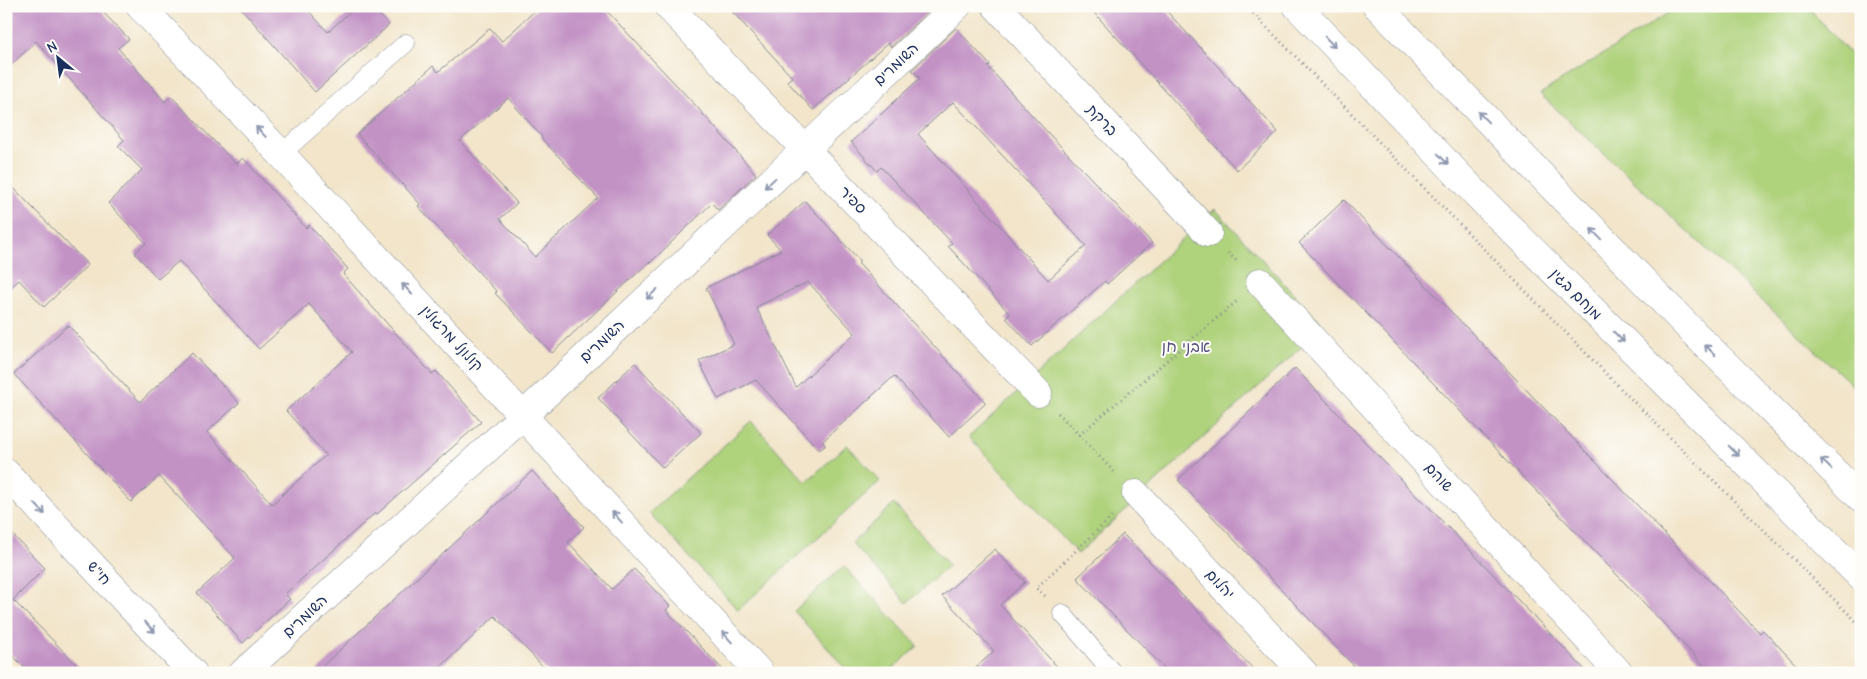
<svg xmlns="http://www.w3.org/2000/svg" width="1867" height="679" viewBox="0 0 1867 679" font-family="'Comic Neue','Playpen Sans Hebrew',sans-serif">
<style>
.green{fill:#afd27b;stroke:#65806c}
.building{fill:#c292c5;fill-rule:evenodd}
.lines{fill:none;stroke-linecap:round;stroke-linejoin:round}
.lane-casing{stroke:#868a94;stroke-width:19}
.street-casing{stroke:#868a94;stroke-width:29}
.primary-casing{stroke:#868a94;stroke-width:29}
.path{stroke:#868a94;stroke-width:3;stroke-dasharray:1 4;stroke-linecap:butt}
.lane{stroke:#fff;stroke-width:18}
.street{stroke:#fff;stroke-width:28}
.primary{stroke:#fff;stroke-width:28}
.oneway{stroke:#8d97ae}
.labels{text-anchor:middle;stroke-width:4;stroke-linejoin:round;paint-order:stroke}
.street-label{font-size:15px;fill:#1b2f5e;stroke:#fdfcf7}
.neighbourhood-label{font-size:16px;fill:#555282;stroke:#fdfcf7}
</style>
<rect width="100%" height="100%" fill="#fdfcf7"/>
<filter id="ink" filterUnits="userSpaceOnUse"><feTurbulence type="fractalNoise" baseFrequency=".02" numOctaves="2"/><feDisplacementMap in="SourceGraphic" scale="10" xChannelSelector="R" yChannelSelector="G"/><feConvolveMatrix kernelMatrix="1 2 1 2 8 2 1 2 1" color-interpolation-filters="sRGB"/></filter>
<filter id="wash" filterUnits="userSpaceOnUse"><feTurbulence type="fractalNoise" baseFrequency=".0096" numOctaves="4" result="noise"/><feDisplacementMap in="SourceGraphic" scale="20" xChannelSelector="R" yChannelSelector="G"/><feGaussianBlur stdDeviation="1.12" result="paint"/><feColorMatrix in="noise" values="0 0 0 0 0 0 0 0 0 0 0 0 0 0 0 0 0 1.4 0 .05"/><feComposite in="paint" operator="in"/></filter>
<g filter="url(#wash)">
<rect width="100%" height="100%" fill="#f2e5ca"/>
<!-- green -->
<path class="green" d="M1679,6h128l54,60v327l-321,-299z
M1215,209l109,117 -246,228 -109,-117z
M751,421l55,61 41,-37 33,36 -142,129 -89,-97z
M894,504l55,61 -42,38 -55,-60z
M844,566l74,80 -30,27h-38l-56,-62z"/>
<g id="blocks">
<!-- building -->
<path class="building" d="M6,6h91l32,33 -11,9 47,54 6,-6 65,68 7,-6 63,70 3,-3 39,44 -5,5 89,100 4,-3 45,51 -105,93 -1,-2 -90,81 5,5 -47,44 -46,-50 38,-35 -76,-82 -28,26 -117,-128 54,-49 72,77 52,-49 47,50 -32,29 65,72 54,-49 -40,-44 66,-59 -43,-48 -50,45 -80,-88 -21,18 -23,-26 11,-10 -38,-40 34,-33 -24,-24 6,-6 -88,-99 -30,29z
M239,6h65l24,26 28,-26h16l17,19 -74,67z
M540,6h62l95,101 59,67 -38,36 -6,-7 -62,60 -1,-1 -97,91 -57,-60 2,-1 -79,-86 2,-2 -63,-70 76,-68 5,6 52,-44 12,13zM508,98l34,39 -1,1 57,60 -63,59 -35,-38 17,-16 -57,-62z
M727,6h207l-43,41 -3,-4 -75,67 -26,-29 5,-4z
M1088,6h74l116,126 -41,38z
M956,28l34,37 -2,2 62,68 102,108 -45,41 -2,-3 -73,65 -26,-28 4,-4 -62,-68 4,-3 -71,-76 -4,4 -26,-29 69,-64 -8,-8zM953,102l133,144 -38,34 -130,-146z
M6,180l82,85 -44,42 -25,-27 -13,12z
M1344,200l416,433 3,-3 41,43h-93l-412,-430z
M805,201l55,60 -2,2 128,140 -37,34 -55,-61 -71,65 2,5 -6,4 -63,-70 -38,19 -19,-38 35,-17 -28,-56 75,-38 -14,-15zM808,282l47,51 -59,54 -40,-80z
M635,363l66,70 -38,35 -65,-70z
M1295,368l125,132 1,-1 167,174h-227l-33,-34 -150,-159z
M532,471l52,56 -16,15 44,47 22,-20 36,37 -4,4 60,63h-177l-54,-57 -61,57h-119z
M6,528l39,40 -32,32 72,73h-55l-24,-24z
M1123,534l114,118 20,21h-88l-92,-95z
M995,549l30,33 -25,23 63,68h-93l24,-22 -52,-55z"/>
</g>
</g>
<g filter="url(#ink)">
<use href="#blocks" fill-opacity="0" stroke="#868a94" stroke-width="1"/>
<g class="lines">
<defs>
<path id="lane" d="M281,154l125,-111
M1062,613l51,60"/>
<path id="street" d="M140,6l141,148 479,519
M668,6l370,387
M996,6l212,227
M1260,282l359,391
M6,473l187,200
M1136,494l168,179
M243,673l281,-258 433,-409"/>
<path id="primary" d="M1297,6l190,199 374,372
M1377,6l319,329 165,163"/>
</defs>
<!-- lane casing -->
<use href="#lane" class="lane-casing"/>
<!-- street casing -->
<use href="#street" class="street-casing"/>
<!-- primary casing -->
<use href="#primary" class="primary-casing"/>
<!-- path -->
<path class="path" d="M1246,6l379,387 236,233
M1228,253l10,9
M1058,413l58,61
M1079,435l158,-134
M1045,596l-9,-8 78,-73"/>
<!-- lane -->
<use href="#lane" class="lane"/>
<!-- street -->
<use href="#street" class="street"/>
<!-- primary -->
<use href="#primary" class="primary"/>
</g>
<!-- one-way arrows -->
<defs><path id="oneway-shaft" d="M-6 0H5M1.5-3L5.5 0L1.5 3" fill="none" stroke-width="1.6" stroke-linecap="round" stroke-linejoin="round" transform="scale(1.25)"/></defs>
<g class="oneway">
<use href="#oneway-shaft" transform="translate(1330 42) rotate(46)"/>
<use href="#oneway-shaft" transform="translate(1483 117) rotate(-134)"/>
<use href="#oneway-shaft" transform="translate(261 132) rotate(-134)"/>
<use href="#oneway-shaft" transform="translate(1443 159) rotate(46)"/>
<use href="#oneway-shaft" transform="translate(770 183) rotate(137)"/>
<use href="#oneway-shaft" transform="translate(1596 234) rotate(-134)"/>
<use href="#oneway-shaft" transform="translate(407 289) rotate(-133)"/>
<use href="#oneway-shaft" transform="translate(652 294) rotate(137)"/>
<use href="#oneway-shaft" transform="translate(1619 337) rotate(45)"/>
<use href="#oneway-shaft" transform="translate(1710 350) rotate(-135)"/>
<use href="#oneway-shaft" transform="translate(1734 451) rotate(45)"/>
<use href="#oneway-shaft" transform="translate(1826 464) rotate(-136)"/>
<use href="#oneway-shaft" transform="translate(40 509) rotate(47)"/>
<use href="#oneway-shaft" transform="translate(617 517) rotate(-132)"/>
<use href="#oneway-shaft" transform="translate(150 627) rotate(47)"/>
<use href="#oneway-shaft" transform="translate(727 637) rotate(-132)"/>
</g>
</g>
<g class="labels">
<!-- street labels -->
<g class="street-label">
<text transform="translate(896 64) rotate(-43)" y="5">השומרים</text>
<text transform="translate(1102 120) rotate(47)" y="5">ברקת</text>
<text transform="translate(853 200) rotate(46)" y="5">ספיר</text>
<text transform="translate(1576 294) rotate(45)" y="5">מנחם בגין</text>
<text transform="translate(452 338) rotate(47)" y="5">קולונל מרגולין</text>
<text transform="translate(602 341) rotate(-43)" y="5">השומרים</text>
<text transform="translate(1439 477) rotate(47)" y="5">שוהם</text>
<text transform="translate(99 573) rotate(47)" y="5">חי"ש</text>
<text transform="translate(1220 584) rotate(47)" y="5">יהלום</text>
<text transform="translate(305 616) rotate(-43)" y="5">השומרים</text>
</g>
<!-- neighbourhood labels -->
<g class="neighbourhood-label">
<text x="1186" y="352">אבני חן</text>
</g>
</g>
<!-- margin -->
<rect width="1867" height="679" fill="none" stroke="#fdfcf7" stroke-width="25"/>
<!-- north arrow -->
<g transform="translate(58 58) rotate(331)" stroke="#fdfcf7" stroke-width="4" paint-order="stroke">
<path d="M0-4L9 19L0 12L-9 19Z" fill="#1b2f5e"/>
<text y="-8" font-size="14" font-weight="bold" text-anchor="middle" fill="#1b2f5e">N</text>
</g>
</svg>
